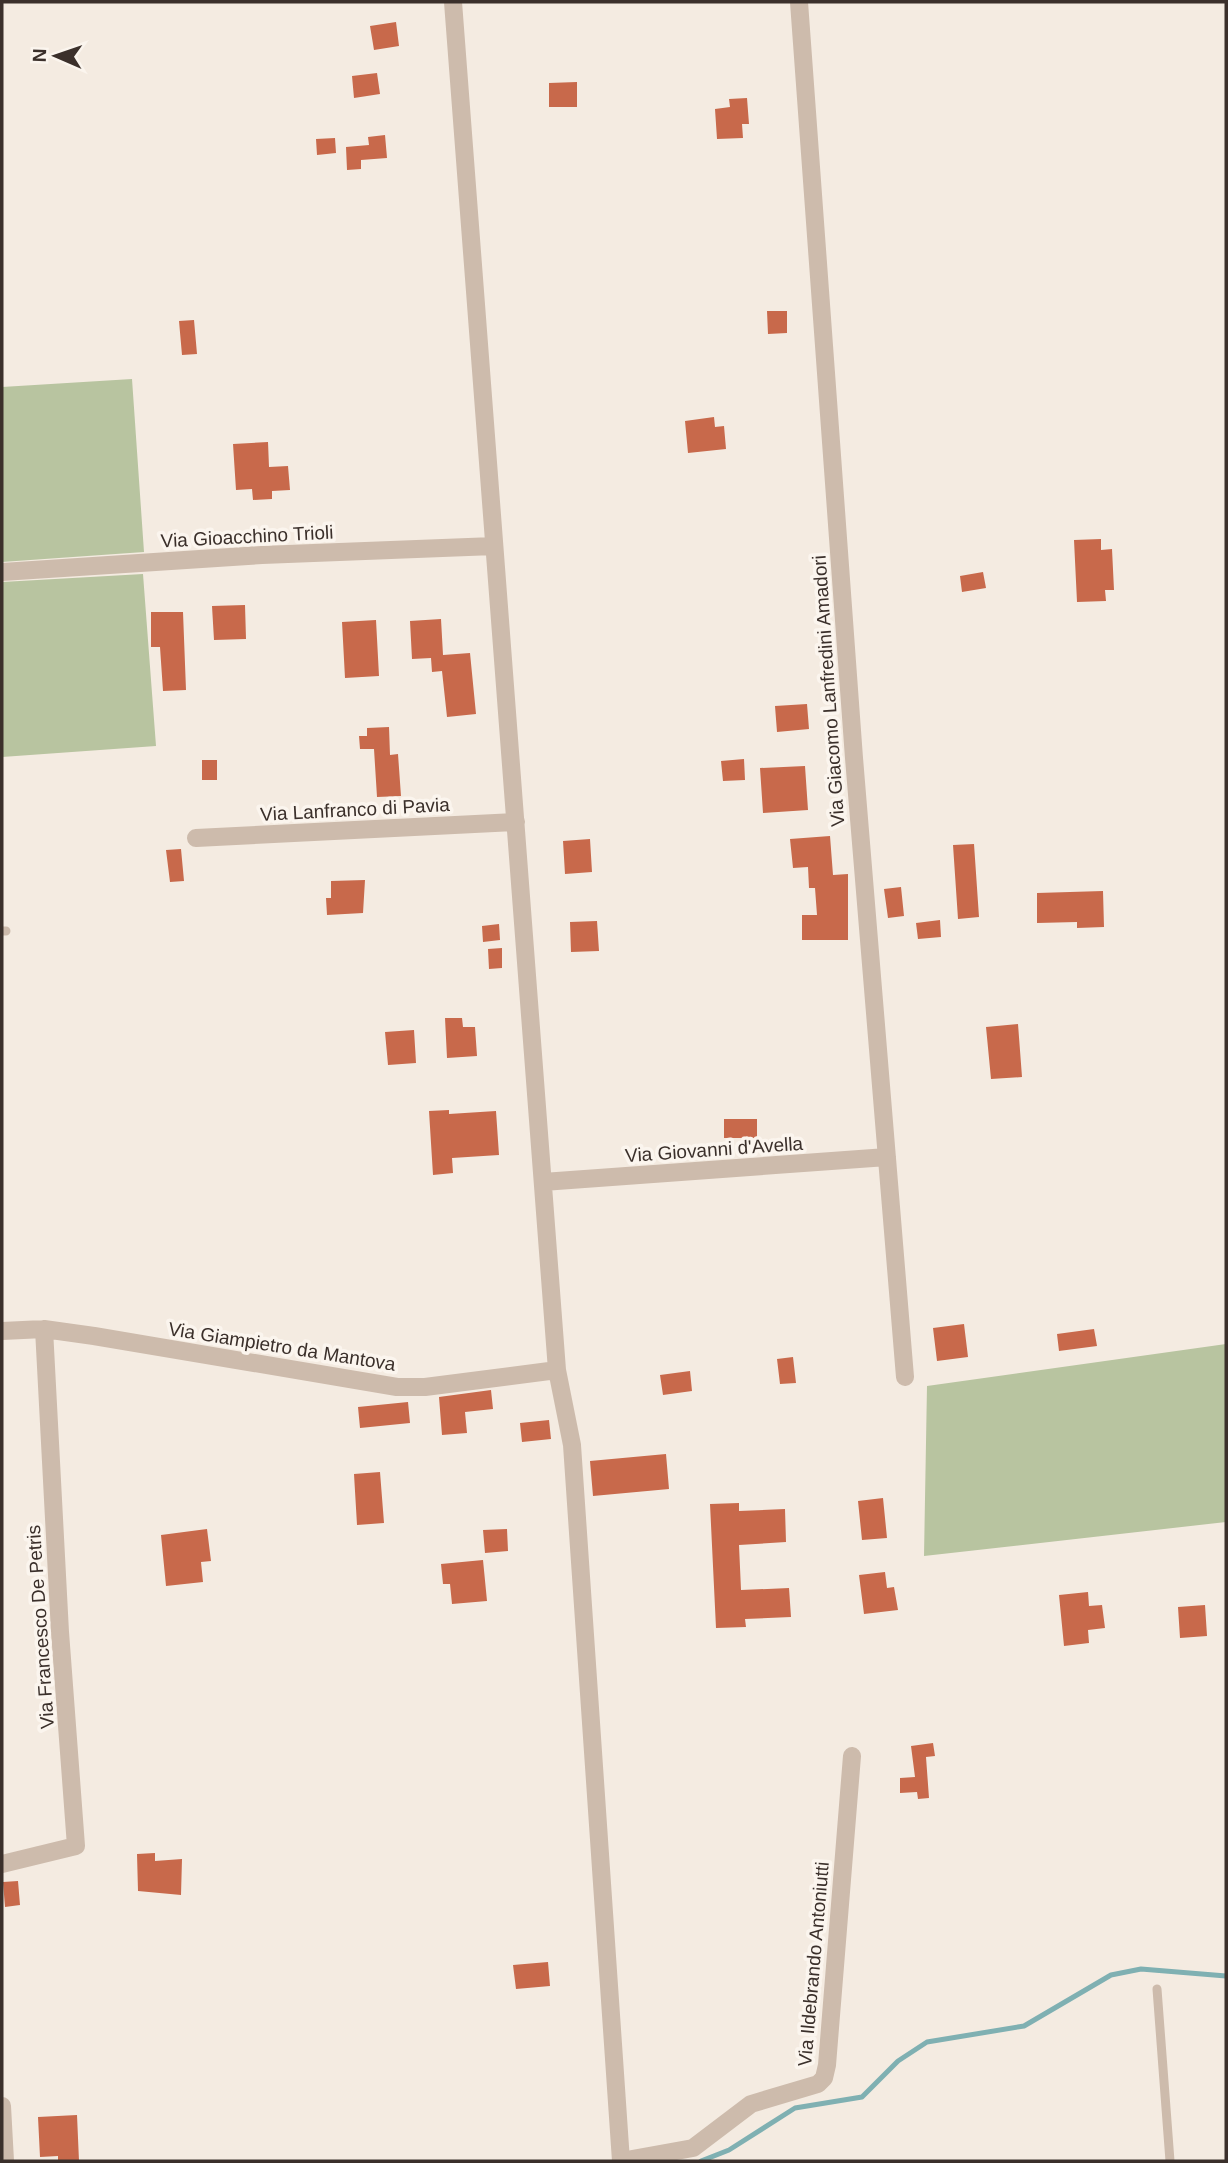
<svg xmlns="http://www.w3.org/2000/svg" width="1228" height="2163" viewBox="0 0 1228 2163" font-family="Arial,sans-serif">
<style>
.green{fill:#b8c4a0}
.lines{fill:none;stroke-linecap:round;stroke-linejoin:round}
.stream{stroke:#7fb0b2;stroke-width:5}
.building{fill:#c8694b}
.service{stroke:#cdbbac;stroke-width:9}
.minor{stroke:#cdbbac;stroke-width:18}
.labels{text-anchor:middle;stroke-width:7;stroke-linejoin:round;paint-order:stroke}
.street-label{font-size:19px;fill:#3b302b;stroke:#fbf5ee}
</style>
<rect width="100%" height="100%" fill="#f4ebe1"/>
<!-- green -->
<path class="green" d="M132,379l12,173 -142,10v-175z
M143,574l13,172 -154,11v-175z
M1226,1344v178l-302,34 3,-170z"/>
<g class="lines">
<!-- stream -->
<path class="stream" d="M701,2161l28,-11 66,-42 67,-11 36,-36 29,-19 97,-16 87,-51 30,-6 85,7"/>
</g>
<!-- building -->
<path class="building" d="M396,22l3,24 -25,4 -4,-24z
M377,73l3,21 -26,4 -2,-22z
M577,82v25h-28v-24z
M747,98l2,26h-7l1,14 -26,1 -2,-30 15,-2 -1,-8z
M385,135l2,23 -26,2v9l-14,1 -1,-23 23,-2 -1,-8z
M335,138l1,15 -19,2 -1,-16z
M767,311h20v22l-19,1z
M194,320l3,34 -15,1 -3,-34z
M714,417l1,10 9,-1 2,23 -38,4 -3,-32z
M268,442l1,25 19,-1 2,24 -18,1v8l-19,1 -1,-11 -16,1 -3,-46z
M1101,539v11l11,-1 2,41h-9l1,11 -29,1 -3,-62z
M983,572l3,16 -24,4 -2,-16z
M245,605l1,34 -32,1 -2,-34z
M151,612h32l3,78 -23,1 -3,-44h-9z
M441,619l2,36 27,-2 6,61 -29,3 -5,-46 -10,1 -1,-14 -19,1 -2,-38z
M376,620l3,56 -34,2 -3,-56z
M807,704l2,25 -32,3 -2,-26z
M389,727l1,28 8,-1 3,42 -24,1 -3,-48h-14l-1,-13h8v-8z
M744,759l1,21 -22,1 -2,-20z
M202,760h15v20h-15z
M805,766l3,44 -45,3 -3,-45z
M830,836l3,39 15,-1v66h-46v-25h15l-2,-27h-6l-1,-21 -15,1 -3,-29z
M590,839l2,33 -27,2 -2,-33z
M974,844l5,73 -21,2 -5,-74z
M181,849l3,32 -14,1 -4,-32z
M365,880l-2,33 -36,2 -1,-17h5v-17z
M901,887l3,29 -16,2 -4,-29z
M1103,891l1,36 -27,1v-6l-40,1v-30z
M940,920l1,17 -23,2 -2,-16z
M597,921l2,30 -28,1 -1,-30z
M499,924l1,16 -17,2 -1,-16z
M502,948v20l-13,1 -1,-20z
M445,1018h17l1,9h12l2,29 -30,2z
M1018,1024l4,53 -31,2 -5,-52z
M414,1030l2,33 -28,2 -3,-33z
M449,1110v4l47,-3 3,44 -47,3 1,15 -20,2 -4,-64z
M724,1119h33v19h-33z
M964,1324l4,33 -31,4 -4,-33z
M1094,1329l3,17 -38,5 -2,-17z
M793,1357l3,26 -16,1 -3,-25z
M690,1371l2,20 -29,4 -3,-20z
M491,1390l2,19 -28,3 2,21 -25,2 -3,-38z
M408,1402l2,21 -50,5 -2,-21z
M549,1420l2,19 -29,3 -2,-19z
M666,1454l3,35 -76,7 -3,-35z
M380,1472l4,51 -27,2 -3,-51z
M883,1498l4,40 -25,2 -4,-39z
M739,1503v8l46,-2 1,33 -47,3 2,45 48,-2 2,29 -46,2 1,8 -30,1 -6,-124z
M207,1529l4,32 -10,1 2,20 -37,4 -5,-51z
M507,1529l1,22 -23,2 -2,-23z
M483,1560l4,41 -35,3 -2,-20h-7l-2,-20z
M885,1572l2,16 7,-1 4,23 -34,4 -5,-39z
M1088,1592l1,14 13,-1 3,23 -17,2 1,13 -25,3 -5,-51z
M1205,1605l2,31 -27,2 -2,-31z
M933,1743l2,13 -9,1 3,41 -11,1 -1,-7 -17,1v-15l15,-1 -4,-31z
M155,1853v8l27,-2 -1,36 -43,-4 -1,-37z
M18,1881l2,24 -15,2 -2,-25z
M548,1962l2,24 -34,3 -3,-24z
M77,2115l2,46h-21v-5l-18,1 -2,-40z"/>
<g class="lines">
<!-- service -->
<path class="service" d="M2,931h4
M1157,1989l13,172"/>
<!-- minor -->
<path class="minor" d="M453,2l104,1368 15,75 49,716 72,-13 58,-44 67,-20 6,-6 3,-13 25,-309
M799,2l55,756 51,619
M2,572l260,-17 232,-9
M196,838l320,-16
M543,1182l344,-25
M2,1331l42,-2 50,7 303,51h28l132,-17
M2,1864l74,-18 -16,-214 -16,-303
M2,2106l3,55"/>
</g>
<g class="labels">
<!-- street labels -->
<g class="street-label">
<text transform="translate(247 536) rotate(-3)" y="7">Via Gioacchino Trioli</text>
<text transform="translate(828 691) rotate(-94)" y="7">Via Giacomo Lanfredini Amadori</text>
<text transform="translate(355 809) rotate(-3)" y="7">Via Lanfranco di Pavia</text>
<text transform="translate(714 1149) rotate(-4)" y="7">Via Giovanni d'Avella</text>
<text transform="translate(282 1346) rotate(9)" y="7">Via Giampietro da Mantova</text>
<text transform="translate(40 1627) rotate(-94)" y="7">Via Francesco De Petris</text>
<text transform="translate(813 1964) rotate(-85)" y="7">Via Ildebrando Antoniutti</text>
</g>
</g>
<!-- border -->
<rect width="1228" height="2163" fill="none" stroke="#3b302b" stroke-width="7"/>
<!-- north arrow -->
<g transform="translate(56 56) rotate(272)" stroke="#fbf5ee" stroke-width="5" paint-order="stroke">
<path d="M0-5L12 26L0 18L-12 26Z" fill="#3b302b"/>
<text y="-10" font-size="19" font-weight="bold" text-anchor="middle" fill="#3b302b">N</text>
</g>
</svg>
